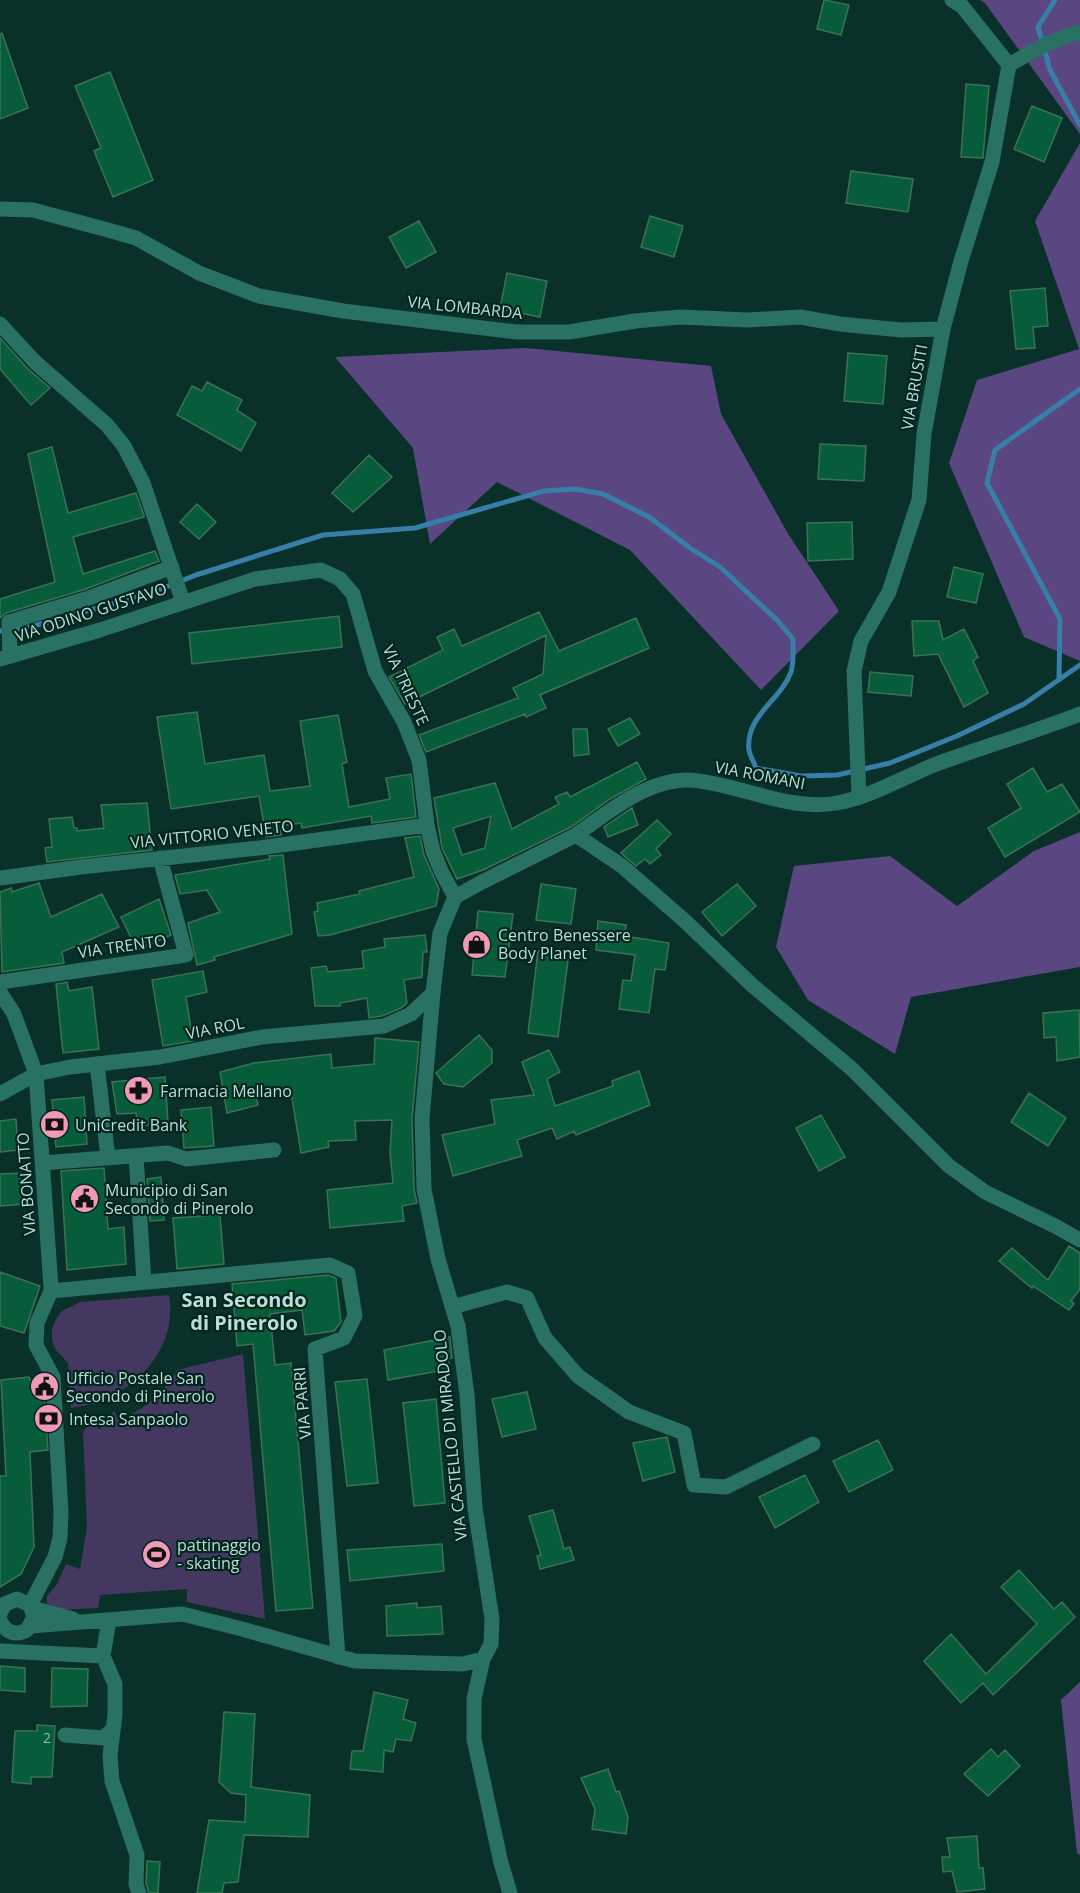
<svg xmlns="http://www.w3.org/2000/svg" width="1080" height="1893" viewBox="0 0 1080 1893" font-family="'Open Sans',sans-serif">
<style>
.green{fill:#453860}
.forest{fill:#5a4782}
.lines{fill:none;stroke-linecap:round;stroke-linejoin:round}
.stream{stroke:#377ea8;stroke-width:5}
.building{fill:#075d39;stroke:#3c7254;stroke-width:1.5;fill-rule:evenodd}
.minor{stroke:#297163;stroke-width:15}
.tertiary{stroke:#297163;stroke-width:15}
.labels{text-anchor:middle;stroke-width:4.5;stroke-linejoin:round;paint-order:stroke}
.number-label{font-size:14px;fill:#8fbeae}
.street-label{font-size:16px;fill:#bcded5;stroke:#00261f}
.poi-label{font-size:16px;fill:#bcded5;stroke:#00261f;text-anchor:start}
.quarter-label{font-size:20px;font-weight:bold;fill:#bcded5;stroke:#00261f}
</style>
<rect width="100%" height="100%" fill="#093029"/>
<!-- green -->
<path class="green" d="M169,1295c10,60 -43,107 -98,113l-3,-45 -13,-14 -3,-10v-10l4,-10 6,-8 18,-9z
M243,1354l22,265 -78,-17v-13l-87,6 -2,13 -38,2 -13,-6v-8l10,-12 9,-20 14,5 7,-42 -4,-95 7,-9 10,6 14,-18 5,10c30,-16 39,-22 58,-51z"/>
<!-- forest -->
<path class="forest" d="M980,0h100v134l-95,-131z
M1080,143v518l-56,-24 -75,-174 28,-83 102,-31 -44,-128z
M526,348l185,18 10,48 66,118 52,79 -78,79 -131,-140 -133,-68 -67,62 -17,-96 -78,-91z
M1080,832v135l-169,30 -16,57 -87,-54 -32,-53 18,-81 96,-10 67,50 77,-55z
M1080,1682v173l-3,-2 -16,-153z"/>
<g class="lines">
<!-- stream -->
<path class="stream" d="M1055,0l-17,27 12,43 30,55
M0,631l26,-3 125,-35 45,-18 127,-40 92,-7 129,-37 31,-2 28,5 46,23 41,31 30,19 58,54 15,18c0,10 1,23 -2,33 -10,28 -46,44 -42,78 1,6 5,12 7,18l45,8 36,-1 53,-12 67,-27 67,-32 56,-39
M1059,680l1,-61 -73,-136 8,-33 85,-61"/>
</g>
<!-- building -->
<path class="building" d="M824,0l25,5 -8,30 -24,-6z
M2,33l26,75 -28,11v-85z
M110,72l43,108 -40,17 -19,-46 7,-3 -26,-62z
M966,84l23,2 -6,72 -22,-1z
M1032,106l30,12 -18,44 -30,-13z
M851,171l62,8 -5,33 -62,-9z
M650,216l33,10 -9,31 -33,-10z
M419,221l17,31 -30,16 -17,-31z
M507,273l40,8 -7,36 -40,-8z
M1045,288l3,38 -15,1 2,21 -19,1 -6,-58z
M0,338l28,31 22,19 -19,17 -31,-36z
M848,353l39,3 -4,48 -39,-3z
M207,382l35,18 -5,10 19,13 -15,28 -64,-36 15,-29 10,5z
M820,444l46,2 -2,35 -46,-2z
M52,447l16,66 68,-20 8,22v2l-71,20 10,37 72,-23 4,10 -76,29 -77,23 -6,5v-19l55,-17 -27,-128z
M369,455l23,22 -39,35 -21,-19z
M197,504l19,18 -17,17 -19,-17z
M852,522l1,37 -45,2 -1,-38z
M954,567l29,7 -7,29 -29,-6z
M539,612l20,39 77,-33 13,30 -109,47 6,13 -20,9 -1,-3 -99,38 -7,-17 99,-37 -5,-10 30,-14 3,-39 -141,69 -16,-27 54,-27 -6,-13 17,-8 8,17z
M339,616l3,31 -150,17 -3,-31z
M912,621h27l4,19 21,-11 14,28 -5,4 15,32 -24,14 -26,-53 -24,2z
M870,672l43,4 -2,20 -43,-4z
M197,712l8,52 59,-9 6,36 40,-5 -10,-65 38,-6 9,47 -5,2 7,43 41,-8 -4,-21 25,-4 5,43 -44,6 -1,-7 -69,12 -1,-5 -21,3 1,9 -15,2 -7,-41 -88,13 -14,-92z
M630,718l10,16 -22,12 -10,-17z
M573,729h14l2,25 -15,2z
M637,762l9,17 -36,20 -39,28 -88,43 -26,9 -15,-31 -8,-50 61,-15 17,46 47,-25 -4,-7 12,-5 3,5zM491,816l-6,32 -23,7 -9,-27z
M1033,768l14,24 15,-8 18,28 -75,45 -17,-29 33,-20 -14,-24z
M147,803l5,47 -105,12 -2,-14 7,-1 -3,-28 23,-2 2,11h3v3l27,-3 -3,-23z
M632,808l6,17 -30,12 -4,-10z
M657,820l14,14 -15,15 5,6 -11,9 -5,-5 -9,7 -15,-13z
M420,836l4,19 15,34 -3,17 -106,29 -12,1 -4,-24 4,-1 -1,-8 43,-9 -1,-3 55,-14 -9,-39z
M283,855l9,79 -78,23 1,3 -18,5 -9,-42 32,-11 -13,-22 -27,4 -5,-19 95,-16 -1,-3z
M39,883l12,34 51,-23 17,33 -57,25 2,11 -62,9 -2,-80 11,-4 1,4z
M541,884l35,5 -5,35 -35,-4z
M737,884l19,22 -34,30 -20,-24z
M159,899l12,36 -34,15 -16,-33z
M478,911l35,3 -8,63 -33,-2z
M598,921l28,4 -1,11 44,7 -4,27 -10,-1 -6,44 -30,-4 4,-29 8,1 4,-26 -39,-5z
M425,935l2,17h-4l-1,25 -18,3 3,23 -6,5 -19,8 -13,2 -2,-20 -27,5v3h-25l-4,-38 15,-2 2,6 36,-4 -2,-17 23,-4 -1,-8z
M538,951l31,2 -11,84 -30,-4z
M203,971l4,21 -21,5 7,44 -30,5 -11,-66z
M67,982l2,9 23,-4 7,62 -36,4 -7,-69z
M1079,1010l1,47 -23,4 -1,-24 -12,1 -1,-25z
M479,1035l13,15v13l-29,24 -19,-3 -8,-11z
M375,1038l44,4 -7,77 2,70 3,14 -15,3 2,15 -74,7 -3,-38 66,-7 -3,-30 2,-33 -37,1 1,19 -28,1 1,6 -28,6 -10,-61 -35,3 2,10 -31,8 -7,-41 34,-9 77,-9 1,14 42,-4z
M549,1050l11,22 -13,7 8,27 58,-20 -1,-5 27,-10 11,34 -74,30 -2,-4 -17,8 -5,-11 -35,12 5,16 -69,20 -11,-41 53,-11 -4,-24 43,-5 -12,-33z
M165,1077l3,45 -30,4 -2,-13 -19,1 -5,-32z
M1029,1093l37,25 -18,28 -37,-24z
M84,1097l3,47 -31,3 -4,-47z
M211,1107l3,39 -30,2 -3,-38z
M821,1115l24,42 -26,14 -23,-43z
M16,1119l2,31 -18,2v-31z
M104,1168l4,61 16,-2 2,37 -59,6 -6,-99z
M22,1173l2,31 -24,2v-32z
M161,1177l3,43 -14,1 -3,-42z
M220,1215l4,49 -47,5 -4,-51z
M1069,1246l11,7v36l-9,12 3,3 -5,6 -36,-24 -1,2 -33,-27 13,-13 36,32z
M0,1272l40,14 -16,47 -24,-7z
M328,1275l8,3 5,44 -7,9 -29,4 -3,-25 -32,4 5,51 16,-2 22,245 -37,3 -23,-267 -16,2 -5,-62z
M450,1337l2,21 -4,1 2,10 -62,11 -4,-30z
M29,1377l4,12 11,-2 4,63 -18,2 4,95 -13,27 -21,13v-111h6l-5,-96z
M367,1379l11,104 -31,3 -12,-104z
M527,1392l9,37 -34,8 -10,-38z
M436,1399l9,104 -31,3 -11,-103z
M667,1437l8,35 -32,9 -10,-38z
M878,1440l15,30 -44,22 -16,-31z
M805,1475l14,27 -44,26 -16,-31z
M553,1510l11,39 6,-2 4,13 -34,9 -3,-13 4,-1 -12,-39z
M442,1544l2,27 -94,10 -3,-31z
M1019,1570l35,39 8,-7 13,15 -82,78 -10,-12 -22,20 -37,-42 27,-27 35,40 51,-50 -36,-37z
M417,1603v5l24,-2 2,28 -56,2 -1,-30z
M0,1666l25,2v24l-25,-2z
M52,1668l36,1 -1,37 -36,1z
M374,1692l34,8 -5,19 13,4 -5,18 -15,-2 -3,13 -9,-2 -1,22 -33,-3 2,-18h11z
M224,1712l31,2 -4,73 59,8 -2,42 -64,-2 -6,47 -14,1 -2,10h-25l12,-73 36,2 1,-27 -15,-2 -12,-11z
M37,1725l18,1 -3,51h-21v7l-19,-2 3,-51h22z
M991,1749l7,8 7,-7 15,16 -32,30 -24,-22z
M608,1769l8,23 3,-1 9,26 -2,17 -34,-5 3,-20 -14,-31z
M977,1836l2,32h4l2,21 -28,3 -5,-21 -9,1 -1,-15h8l-3,-19z
M147,1861l13,1 -2,31h-9l-3,-10z"/>
<g class="lines">
<!-- minor -->
<path class="minor" d="M1009,65c22,-13 45,-27 71,-33
M0,209l33,1 75,20 28,8 63,35 60,23 84,15 173,21h53l66,-11 45,-4 67,3 53,-3 40,7 61,6 42,-1
M0,324l35,38 72,63 17,21 19,37 40,119
M10,656l-1,-34 77,-23 86,-32
M0,659l100,-29 155,-51 66,-9 19,9 13,15 22,77 29,51 15,38 8,65 6,26 8,20 14,26
M859,797l-5,-126 7,-30 28,-49 30,-92 5,-66 19,-105 18,-68 31,-99 17,-97 -47,-59 -10,-6
M576,835c32,-23 72,-56 113,-55 22,1 46,9 67,14 25,7 54,14 81,9 33,-6 65,-25 97,-38 48,-18 98,-32 146,-51
M0,878l81,-11 178,-19 168,-23
M0,982l186,-27 -26,-97
M0,992l14,22 22,60 -36,20
M433,993l-11,126 2,70 14,70 20,67 9,69 8,113 17,111 -1,25 -8,15 -9,40v40l27,124 9,30
M97,1064l11,94
M136,1156l8,126
M43,1163l125,-10 18,6 88,-9
M51,1291l279,-26 18,8 7,43 -11,22 -29,11 23,308
M452,1307l55,-15 20,6 18,40 33,38 51,36 55,21 10,52 32,2 87,-43
M32,1608l41,11
M31,1626l151,-12 60,15 113,32 108,3 20,-5
M0,1651l103,5 6,-36
M103,1656l12,28v30l-5,42 2,25 25,74 -1,29 3,9
M65,1735l38,3 9,-8"/>
<!-- tertiary -->
<path class="tertiary" d="M30,1605l25,-48 5,-19 1,-26 -8,-135 -17,-32 1,-22 14,-32v-4l-15,-213 34,-7 90,-10 102,-20 122,-11 27,-12 22,-21 7,-60 15,-36 27,-15 94,-47 46,31 64,56 67,64 99,83 97,97 36,26 70,34 25,14
M0,1613l5,-9 12,-5 13,6 4,12 -7,13c-11,6 -22,3 -27,-10"/>
</g>
<!-- icons -->
<defs>
<symbol id="shop-disc" viewBox="-11 -11 22 22"><circle r="9.5" fill="#f09ab7" stroke="#00261f"/><path d="M-5-2.5h2.3a2.7 3.5 0 0 1 5.4 0H5L5.5 6h-11ZM-1.5-2.5h3a1.5 2.3 0 0 0-3 0Z" fill="#111"/></symbol>
<symbol id="pharmacy-disc" viewBox="-11 -11 22 22"><circle r="9.5" fill="#f09ab7" stroke="#00261f"/><path d="M-2-6h4v4h4v4h-4v4h-4v-4h-4v-4h4Z" fill="#111"/></symbol>
<symbol id="bank-disc" viewBox="-11 -11 22 22"><circle r="9.5" fill="#f09ab7" stroke="#00261f"/><path d="M-6-4H6V4H-6ZM0-2.3a2.3 2.3 0 1 0 0 4.6a2.3 2.3 0 1 0 0-4.6Z" fill="#111"/></symbol>
<symbol id="civic-disc" viewBox="-11 -11 22 22"><circle r="9.5" fill="#f09ab7" stroke="#00261f"/><path d="M-.6-6.5H3V-4.5H.6V-3L4-1V1h2V6H-6V1h2V-1L-.6-3ZM-1.2 2.5V6h2.4V2.5Z" fill="#111"/></symbol>
<symbol id="stadium-disc" viewBox="-11 -11 22 22"><circle r="9.5" fill="#f09ab7" stroke="#00261f"/><path d="M0-5a6.5 5 0 1 0 0 10a6.5 5 0 1 0 0-10ZM-3.5-1.8h7v3.6h-7Z" fill="#111"/></symbol>
</defs>
<g fill-rule="evenodd">
<use href="#shop-disc" x="460" y="928" width="33" height="33"/>
<use href="#pharmacy-disc" x="122" y="1074" width="33" height="33"/>
<use href="#bank-disc" x="38" y="1108" width="33" height="33"/>
<use href="#civic-disc" x="68" y="1182" width="33" height="33"/>
<use href="#civic-disc" x="28" y="1370" width="33" height="33"/>
<use href="#bank-disc" x="32" y="1402" width="33" height="33"/>
<use href="#stadium-disc" x="140" y="1538" width="33" height="33"/>
</g>
<g class="labels">
<!-- number labels -->
<g class="number-label">
<text x="47" y="1743">2</text>
</g>
<!-- street labels -->
<g class="street-label">
<text transform="translate(465 307) rotate(6)" y="6">VIA LOMBARDA</text>
<text transform="translate(914 387) rotate(-80)" y="6">VIA BRUSITI</text>
<text transform="translate(91 612) rotate(-18)" y="6">VIA ODINO GUSTAVO</text>
<text transform="translate(406 685) rotate(65)" y="6">VIA TRIESTE</text>
<text transform="translate(760 775) rotate(11)" y="6">VIA ROMANI</text>
<text transform="translate(212 834) rotate(-6)" y="6">VIA VITTORIO VENETO</text>
<text transform="translate(122 946) rotate(-8)" y="6">VIA TRENTO</text>
<text transform="translate(215 1028) rotate(-11)" y="6">VIA ROL</text>
<text transform="translate(26 1184) rotate(-94)" y="6">VIA BONATTO</text>
<text transform="translate(302 1403) rotate(-95)" y="6">VIA PARRI</text>
<text transform="translate(450 1435) rotate(-96)" y="6">VIA CASTELLO DI MIRADOLO</text>
</g>
<!-- poi labels -->
<g class="poi-label">
<text x="498" y="941">Centro Benessere<tspan x="498" dy="18">Body Planet</tspan></text>
<text x="160" y="1097">Farmacia Mellano</text>
<text x="75" y="1131">UniCredit Bank</text>
<text x="105" y="1196">Municipio di San<tspan x="105" dy="18">Secondo di Pinerolo</tspan></text>
<text x="66" y="1384">Ufficio Postale San<tspan x="66" dy="18">Secondo di Pinerolo</tspan></text>
<text x="69" y="1425">Intesa Sanpaolo</text>
<text x="177" y="1551">pattinaggio<tspan x="177" dy="18">- skating</tspan></text>
</g>
<!-- quarter labels -->
<g class="quarter-label">
<text x="244" y="1307">San Secondo<tspan x="244" dy="23">di Pinerolo</tspan></text>
</g>
</g>
</svg>
